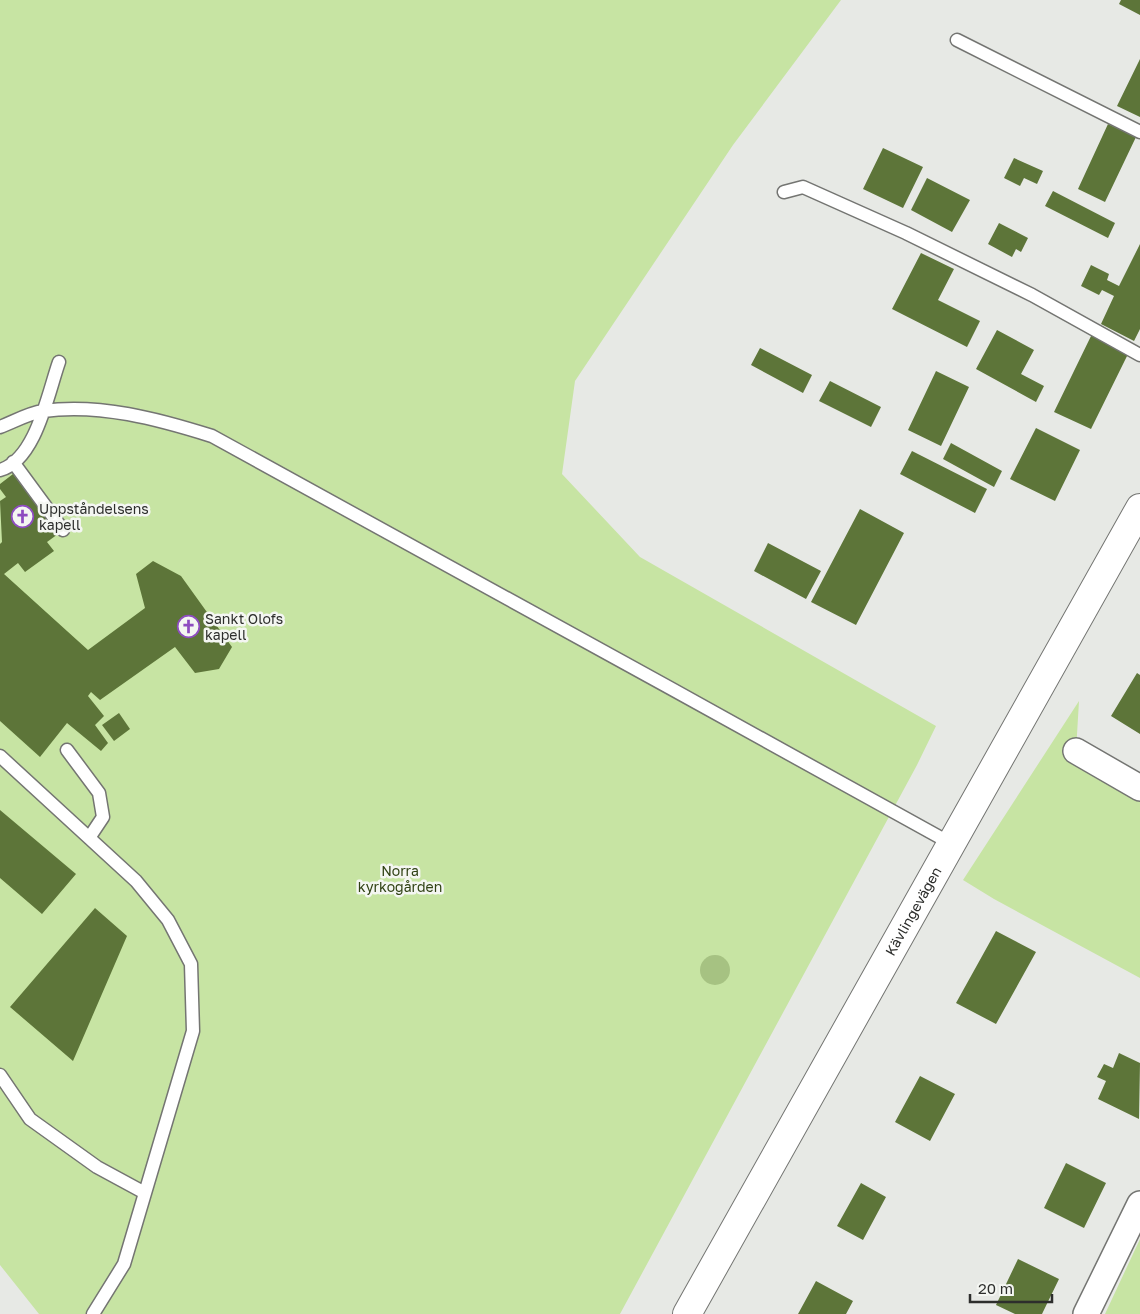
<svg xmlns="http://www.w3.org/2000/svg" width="1140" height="1314" viewBox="0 0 1140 1314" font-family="'Golos Text',sans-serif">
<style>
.green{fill:#c7e4a3}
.water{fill:#a6c282}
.building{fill:#5d7539}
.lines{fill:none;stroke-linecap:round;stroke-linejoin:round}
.lane-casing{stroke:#747572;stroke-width:15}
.street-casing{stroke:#747572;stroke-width:28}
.secondary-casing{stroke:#747572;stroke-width:30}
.lane{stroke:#fff;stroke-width:12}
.street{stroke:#fff;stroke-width:25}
.secondary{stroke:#fff;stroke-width:28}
.labels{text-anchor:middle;stroke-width:5;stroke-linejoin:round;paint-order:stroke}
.poi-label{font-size:14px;fill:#2d2e2c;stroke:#f4f6f2;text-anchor:start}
.park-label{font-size:14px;fill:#2f4113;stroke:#f4f6f2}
.street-label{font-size:14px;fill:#2d2e2c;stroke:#f4f6f2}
</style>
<rect width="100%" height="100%" fill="#e7e9e5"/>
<!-- green -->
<path class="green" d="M0,0h841l-108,145 -158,236 -13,93 78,83 296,169 -19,39 -297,549h-581l-39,-49z
M1079,701l-3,50 64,37v190l-146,-79 -31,-19z
M1140,1239v75h-35z"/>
<!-- water -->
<path class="water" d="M700 970a15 15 0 1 1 30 0a15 15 0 1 1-30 0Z"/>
<!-- building -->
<path class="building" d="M1121,0h19v15l-21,-11z
M1140,59v58l-23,-11z
M1108,124l28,13 -31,65 -27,-13z
M883,148l40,19 -20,41 -40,-19z
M1014,158l29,13 -6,13 -13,-6 -4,8 -16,-8z
M927,178l43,22 -18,32 -41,-22z
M1053,191l62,32 -7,15 -63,-32z
M999,223l29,15 -7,14 -5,-3 -4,8 -24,-13z
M1140,244v85l-6,12 -33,-17 13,-28 -12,-6 -3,5 -18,-9 10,-21 18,9 -2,6 12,6z
M921,253l33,16 -16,31 42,21 -13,26 -75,-38z
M997,330l37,20 -13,24 23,12 -8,16 -60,-33z
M1092,334l37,18 -38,77 -37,-17z
M760,348l52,27 -9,18 -52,-28z
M936,371l33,16 -28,59 -33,-16z
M830,381l51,26 -10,20 -52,-26z
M1036,428l44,22 -25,51 -45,-22z
M951,443l51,28 -8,16 -51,-28z
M912,451l75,38 -12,24 -75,-39z
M13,474l45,60 -11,8 7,9 -29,21 -7,-9 -14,11 84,76 57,-42 -9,-34 17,-13 28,15 51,71 -13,22 -24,4 -20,-26 -75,53 -9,-8 -3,4 16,20 -9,9 13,18 -7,8 -34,-28 -27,34 -40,-36v-177l2,-2 -2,-41 6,-4 -6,-8v-5z
M860,509l44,24 -48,92 -45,-23z
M768,543l53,28 -15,28 -52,-28z
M1137,673l3,2v59l-29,-18z
M119,713l11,16 -16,12 -12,-16z
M0,810l76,64 -34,40 -42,-36z
M95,908l32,28 -54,125 -63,-54z
M996,931l40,21 -40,72 -40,-21z
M1119,1053l21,10 -1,56 -41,-20 8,-18 -9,-4 7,-13 9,4z
M920,1076l35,18 -25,47 -35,-19z
M1066,1163l40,20 -22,45 -40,-20z
M861,1183l25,14 -23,43 -26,-14z
M1018,1259l41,20 -17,35h-27l-19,-9z
M816,1281l37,20 -7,13h-48z"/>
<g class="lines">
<defs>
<path id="lane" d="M957,40l183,92
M784,192l19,-5 103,46 126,62 108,60
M0,427c13,-5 29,-14 43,-16 56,-8 115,8 169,25 246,136 494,271 740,408
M13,462l50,68
M0,470c36,-10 48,-77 59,-108
M67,750l32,43 4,24 -14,21
M0,756l136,125 32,39 23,44 2,67 -69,233 -31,50
M0,1075l30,44 67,48 48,26"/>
<path id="street" d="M1076,751l64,37
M1086,1314l54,-110"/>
<g id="secondary">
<path id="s1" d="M687,1314l453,-806"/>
</g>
</defs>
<!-- lane casing -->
<use href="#lane" class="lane-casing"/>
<!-- street casing -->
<use href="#street" class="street-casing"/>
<!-- secondary casing -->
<use href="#secondary" class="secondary-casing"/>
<!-- lane -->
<use href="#lane" class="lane"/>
<!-- street -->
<use href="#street" class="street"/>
<!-- secondary -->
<use href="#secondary" class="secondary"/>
</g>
<!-- icons -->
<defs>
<symbol id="church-ring" viewBox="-11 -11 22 22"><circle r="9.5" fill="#f4f6f2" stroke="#8e4cc0" stroke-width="1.5"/><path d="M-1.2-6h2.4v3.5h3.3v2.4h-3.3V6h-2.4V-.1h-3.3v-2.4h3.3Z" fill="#8e4cc0"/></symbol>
</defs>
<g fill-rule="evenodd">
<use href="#church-ring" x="10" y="504" width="25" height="25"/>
<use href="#church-ring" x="176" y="614" width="25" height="25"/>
</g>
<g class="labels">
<!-- poi labels -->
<g class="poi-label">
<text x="39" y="514">Uppståndelsens<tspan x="39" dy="16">kapell</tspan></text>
<text x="205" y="624">Sankt Olofs<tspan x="205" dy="16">kapell</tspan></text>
</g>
<!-- park labels -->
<g class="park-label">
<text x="400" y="876">Norra<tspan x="400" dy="16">kyrkogården</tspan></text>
</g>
<!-- street labels -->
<g class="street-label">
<text dy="5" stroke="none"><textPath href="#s1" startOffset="462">Kävlingevägen</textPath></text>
</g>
</g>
<!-- scale -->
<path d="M970 1294v8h82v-8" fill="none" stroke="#2d2e2c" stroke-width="2.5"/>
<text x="978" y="1294" font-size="15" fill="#2d2e2c" stroke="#f4f6f2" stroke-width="4" paint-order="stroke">20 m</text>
</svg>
